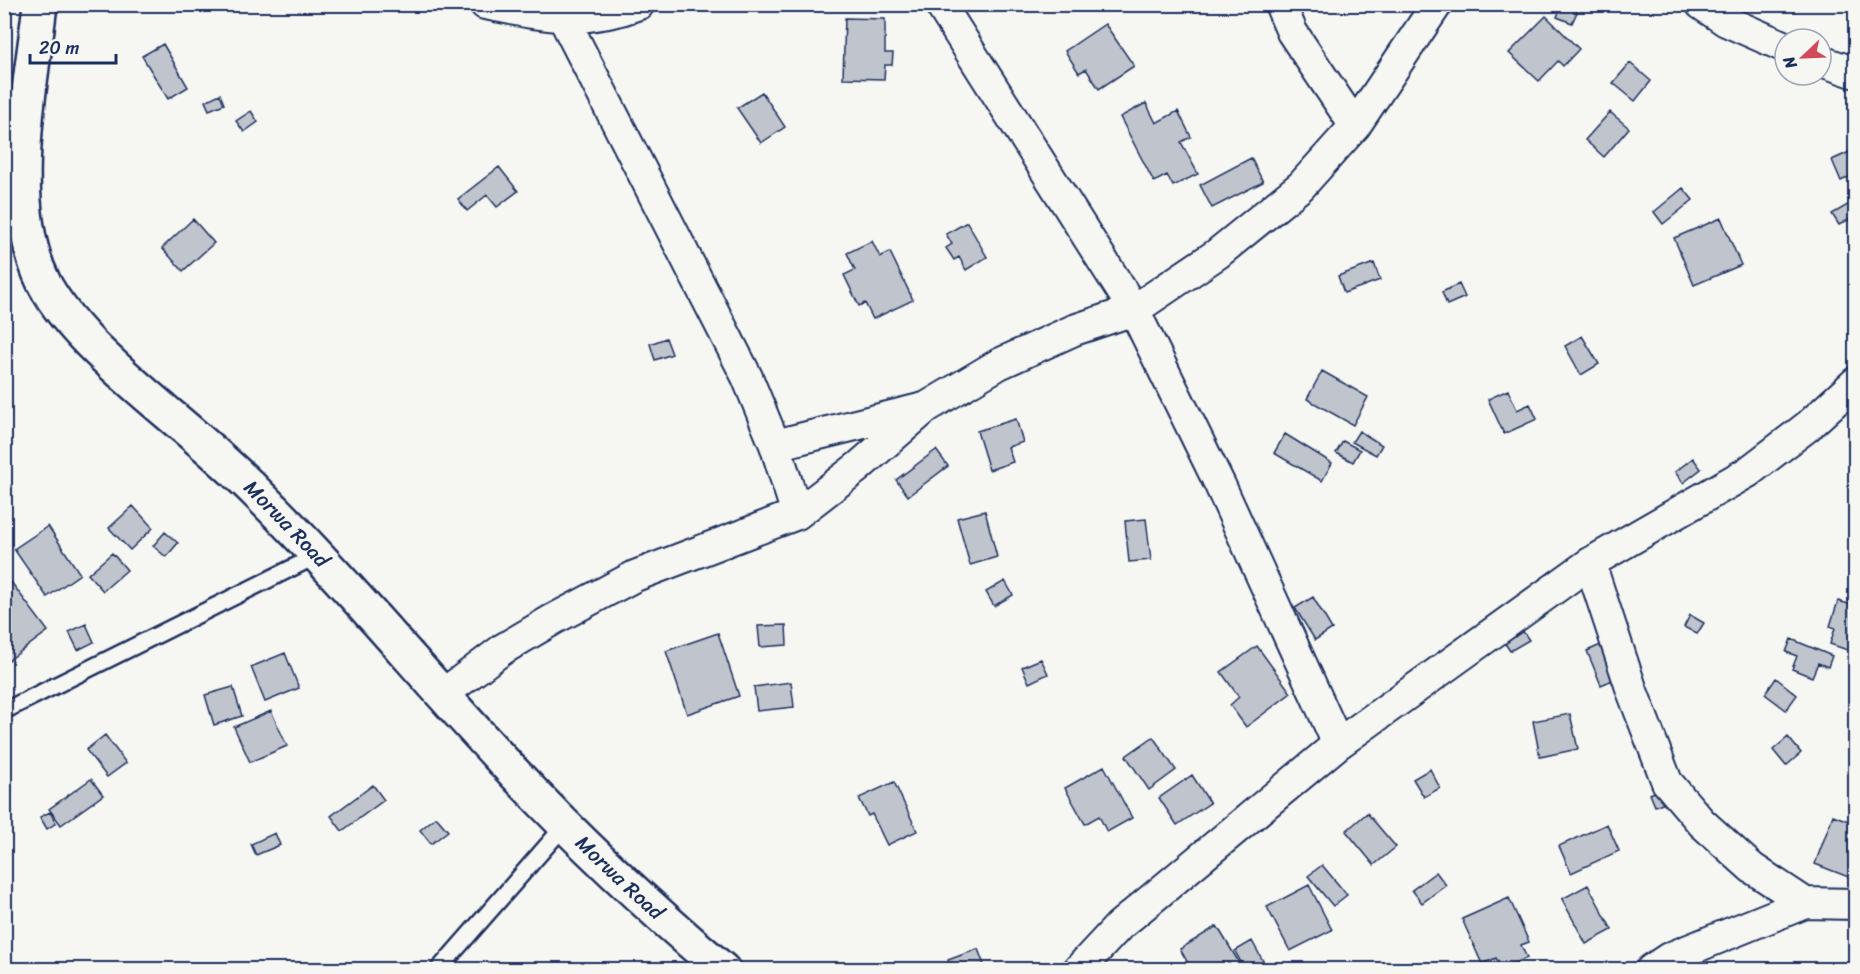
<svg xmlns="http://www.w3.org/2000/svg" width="1860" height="974" viewBox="0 0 1860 974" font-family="Sriracha,sans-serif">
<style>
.building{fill:#c0c4cd;stroke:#1b2f5e;stroke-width:1.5}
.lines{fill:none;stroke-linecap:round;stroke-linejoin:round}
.lane-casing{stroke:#1b2f5e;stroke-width:20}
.street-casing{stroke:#1b2f5e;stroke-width:34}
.secondary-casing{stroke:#1b2f5e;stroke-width:38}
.lane{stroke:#f6f6f2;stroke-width:15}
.street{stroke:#f6f6f2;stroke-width:30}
.secondary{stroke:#f6f6f2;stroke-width:33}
.labels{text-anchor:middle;stroke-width:4.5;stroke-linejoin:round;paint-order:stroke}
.street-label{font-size:21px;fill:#1b2f5e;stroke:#f6f6f2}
</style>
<rect width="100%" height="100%" fill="#f6f6f2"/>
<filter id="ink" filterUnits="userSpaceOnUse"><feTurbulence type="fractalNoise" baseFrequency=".0167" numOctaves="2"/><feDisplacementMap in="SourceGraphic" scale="12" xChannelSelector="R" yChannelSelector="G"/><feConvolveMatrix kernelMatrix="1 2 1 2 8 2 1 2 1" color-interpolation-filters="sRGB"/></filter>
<g filter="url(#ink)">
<!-- building -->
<path class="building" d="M1562,4l16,6 -6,13 -15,-6z
M1546,16l33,33 -16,17 -5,-5 -19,20 -30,-28z
M845,18l40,1v34h8l-1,12h-7l-1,14 -41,-1z
M1105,24l29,42 -35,23 -13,-20 -7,4 -14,-22z
M163,44l25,43 -20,12 -26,-43z
M1630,63l21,18 -16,20 -22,-18z
M762,92l23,35 -24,16 -24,-35z
M220,94l4,10 -15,6 -4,-9z
M1146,103l10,20 22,-12 13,26 -10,5 17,32 -25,12 -6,-11 -13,7 -34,-65z
M251,111l7,11 -14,10 -8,-11z
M1610,112l19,16 -25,29 -19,-17z
M1856,149v37l-5,-10 -10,5 -9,-21z
M1251,158l12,24 -51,26 -12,-23z
M499,167l19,24 -21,16 -10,-12 -20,16 -9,-12z
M1683,188l10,12 -30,24 -9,-12z
M1851,203l5,13 -17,9 -7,-11z
M1721,218l20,47 -47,20 -20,-47z
M193,219l21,24 -31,28 -21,-23z
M967,222l20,35 -21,13 -7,-13 -5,3 -8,-12 6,-4 -6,-10z
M872,241l8,16 10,-5 23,48 -40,19 -8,-16 -6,3 -15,-31 11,-5 -8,-17z
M1374,263l6,17 -36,13 -6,-17z
M1459,284l6,13 -18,8 -5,-13z
M1582,336l17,28 -18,11 -16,-29z
M666,338l6,16 -17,6 -5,-16z
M1322,371l46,26 -15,28 -46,-26z
M1508,390l9,20 13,-6 7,15 -33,15 -16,-35z
M1016,419l7,23 -15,5 5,15 -24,8 -12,-39z
M1359,431l23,14 -6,10 -24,-13z
M1285,434l47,29 -10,18 -48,-28z
M1343,441l17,9 -7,12 -17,-9z
M936,450l12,16 -40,30 -12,-16z
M1693,458l8,11 -18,14 -8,-11z
M133,506l20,22 -23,22 -21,-22z
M985,511l12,46 -27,8 -13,-47z
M1146,519l5,41 -22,2 -4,-41z
M48,526l32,48 -33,23 -33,-48z
M165,532l13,11 -12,14 -13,-11z
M112,553l15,17 -24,21 -15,-17z
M1005,581l8,14 -19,11 -8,-14z
M11,582l37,49 -43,32 -1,-77z
M1313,597l19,32 -17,11 -20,-32z
M1838,601l18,5v47l-26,-9 5,-16 -5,-2z
M1690,615l14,8 -7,11 -13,-7z
M86,624l8,18 -16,8 -9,-18z
M786,625l1,20 -27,2 -2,-21z
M1522,630l7,10 -19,11 -6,-9z
M718,633l21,63 -52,18 -21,-63z
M1791,639l41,17 -4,11 -10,-4 -6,14 -20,-8 5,-13 -11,-4z
M1610,641l14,34 -23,10 -14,-34z
M1257,646l34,47 -45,34 -16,-22 9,-8 -18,-25z
M285,653l14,35 -34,14 -14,-35z
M1041,659l7,15 -19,9 -7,-16z
M1776,678l21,17 -11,15 -21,-16z
M791,682l3,25 -37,4 -3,-24z
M233,687l9,29 -28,9 -9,-30z
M271,711l16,35 -37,16 -16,-35z
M1570,714l8,35 -38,8 -7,-36z
M105,735l21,28 -19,14 -21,-27z
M1153,737l23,33 -27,20 -23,-34z
M1788,737l13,16 -15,13 -13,-16z
M1104,766l28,52 -25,14 -8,-16 -14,8 -20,-36z
M1430,769l10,19 -16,9 -11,-18z
M1192,775l18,28 -33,22 -18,-27z
M91,779l12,16 -42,30 -12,-16z
M894,782l23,49 -30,14 -15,-31 -4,2 -9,-18z
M373,785l11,15 -42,31 -11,-15z
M1666,787l6,12 -17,7 -5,-12z
M50,812l6,11 -9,6 -7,-12z
M1367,813l29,34 -22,18 -28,-34z
M1833,815l23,9v56l-41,-16z
M436,817l12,14 -17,13 -11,-14z
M1607,824l12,27 -48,22 -12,-27z
M275,833l5,12 -24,10 -5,-11z
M1322,865l25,30 -14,11 -25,-30z
M1436,872l10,13 -24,18 -10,-13z
M1309,885l23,45 -42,21 -23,-44z
M1588,885l24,45 -26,14 -24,-45z
M1509,898l20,44 -8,3 6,13 -26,11 -5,-11 -14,6 -20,-45z
M1217,926l23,38 -10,6h-38l-12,-21z
M1252,941l16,29h-23l-10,-19z
M978,949l8,21h-35l-3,-10z"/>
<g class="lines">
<defs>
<path id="lane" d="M4,711l314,-156
M438,970l127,-145"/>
<path id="street" d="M485,4c58,11 96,22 154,0
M940,4l194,306 86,175 118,259
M1280,4l12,28 63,94
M1701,4l25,17 59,26
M564,19l183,358 28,68 22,69
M1821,61l35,12
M775,445l149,-37
M1590,563l42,128 35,91 35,41 50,45 53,35
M442,695l61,-46 49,-29 83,-44 162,-62 61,-47 69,-60 72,-43 75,-34 60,-20 83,-56 84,-68 54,-60 82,-122
M1078,970l41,-44 219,-182 252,-181 158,-91 60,-46 48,-44
M1651,970l18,-12 136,-55 51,1"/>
<g id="secondary">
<path id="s1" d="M40,4c-9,84 -35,201 4,279 12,23 29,42 46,60 53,54 115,97 168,151 86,85 163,179 246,268 68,73 142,143 219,208"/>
</g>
</defs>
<!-- lane casing -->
<use href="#lane" class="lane-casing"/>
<!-- street casing -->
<use href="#street" class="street-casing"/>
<!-- secondary casing -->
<use href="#secondary" class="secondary-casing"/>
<!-- lane -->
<use href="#lane" class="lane"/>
<!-- street -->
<use href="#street" class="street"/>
<!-- secondary -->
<use href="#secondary" class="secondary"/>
</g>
</g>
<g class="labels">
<!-- street labels -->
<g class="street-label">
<text dy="7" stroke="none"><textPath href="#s1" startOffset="626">Morwa Road</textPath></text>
<text dy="7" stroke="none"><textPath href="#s1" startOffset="1112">Morwa Road</textPath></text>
</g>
</g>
<!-- margin -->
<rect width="1860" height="974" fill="none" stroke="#f6f6f2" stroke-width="24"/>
<rect x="12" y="12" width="1836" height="950" fill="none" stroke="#1b2f5e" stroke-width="2" filter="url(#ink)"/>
<!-- north arrow -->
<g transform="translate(1803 57) rotate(247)"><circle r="28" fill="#f6f6f2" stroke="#9ea6b7" stroke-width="1.5"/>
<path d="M0-4.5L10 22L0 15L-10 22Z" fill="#d1495b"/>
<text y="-9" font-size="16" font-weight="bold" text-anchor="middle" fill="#1b2f5e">N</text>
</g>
<!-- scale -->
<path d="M30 54v9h86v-9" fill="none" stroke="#1b2f5e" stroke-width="3"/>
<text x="39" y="54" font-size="18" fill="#1b2f5e" stroke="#f6f6f2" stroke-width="4.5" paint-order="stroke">20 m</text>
</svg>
